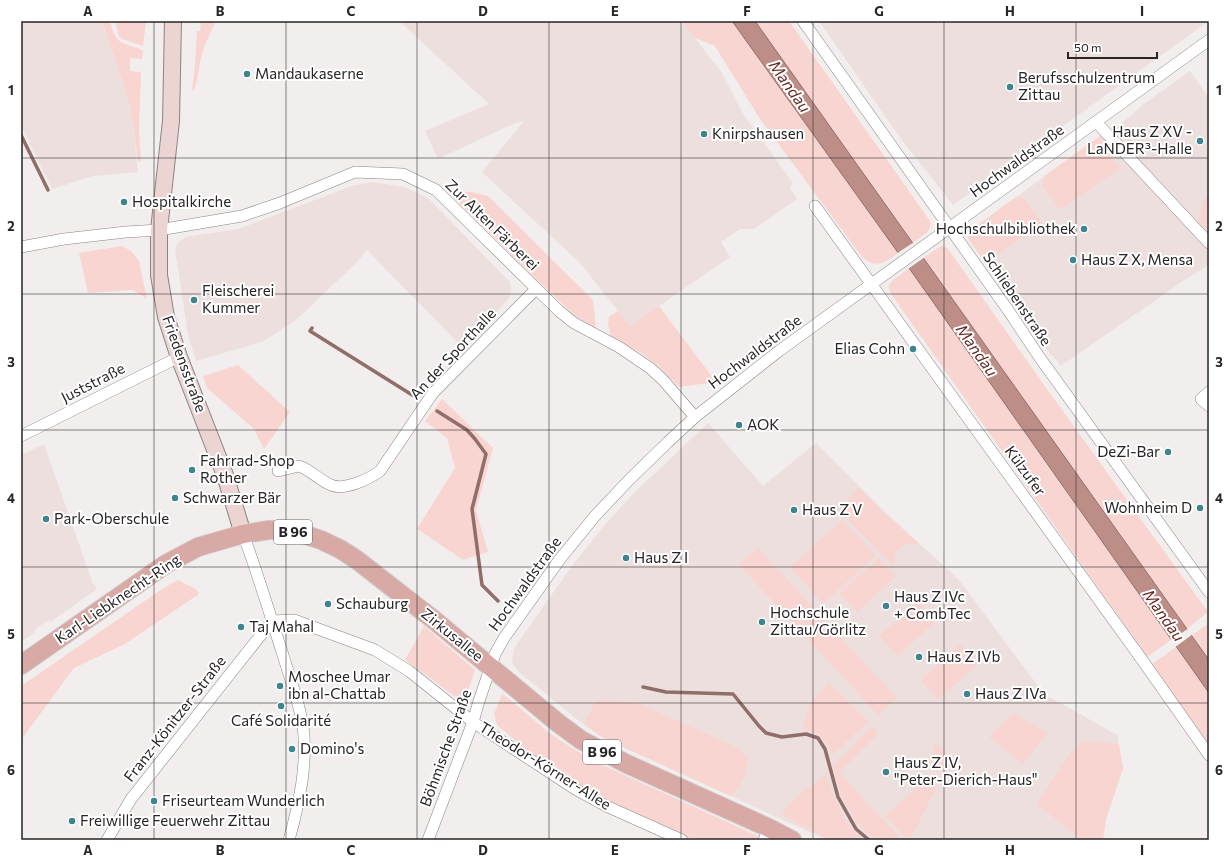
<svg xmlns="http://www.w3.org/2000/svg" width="1230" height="861" viewBox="0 0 1230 861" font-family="Commissioner,sans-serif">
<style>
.built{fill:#eddfde}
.green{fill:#f9d5d1}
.water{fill:#bd8e88;stroke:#906e6a}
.pier{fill:#f2eeed}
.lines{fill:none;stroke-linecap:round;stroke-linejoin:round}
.stream{stroke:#906e6a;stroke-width:3.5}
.minor-casing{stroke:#898585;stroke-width:12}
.secondary-casing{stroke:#898585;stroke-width:18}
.primary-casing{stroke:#cbcbcb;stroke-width:20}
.minor{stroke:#fff;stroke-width:11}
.secondary{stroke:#ecd4d2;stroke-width:16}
.primary{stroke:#d9a9a5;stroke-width:18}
.grid{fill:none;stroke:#272525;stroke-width:1;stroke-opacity:0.55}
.poi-dot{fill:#3e858e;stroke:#fff;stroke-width:1.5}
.labels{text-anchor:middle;stroke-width:4;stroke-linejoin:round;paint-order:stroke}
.shield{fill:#fff;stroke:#686666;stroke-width:1}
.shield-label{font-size:14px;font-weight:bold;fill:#272525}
.poi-label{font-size:15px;fill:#272525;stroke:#fff;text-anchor:start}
.street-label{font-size:15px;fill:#272525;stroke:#fff}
.water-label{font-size:16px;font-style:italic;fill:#672a26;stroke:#fff}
.neatline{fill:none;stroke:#272525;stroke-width:1.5}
.grid-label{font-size:13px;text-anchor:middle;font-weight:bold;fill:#272525}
</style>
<rect width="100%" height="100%" fill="#f2eeed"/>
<!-- built -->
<path class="built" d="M21,21h81l25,74 6,29 5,48 -45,4 -41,13 -31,-63z
M399,21h283l40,52 21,41 50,69 -3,5 7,11 -43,30h-14l-19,13 9,15 -100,69 -50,-63 -98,-91 42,-51 -9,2 -77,36 -13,-28 64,-27z
M819,21h390l-256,184 -52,-66z
M1190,71l19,27v167l-26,16 -122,85 -15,-18 -77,-108 -1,-7 3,-3 139,-101 9,-3 26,-23z
M372,182l32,5 24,11 82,84 1,7 -2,9 -5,6 -42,43 -95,-97 -10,12 -61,58 -34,22 -66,19 -8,-26 -9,-60 -4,-25 3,-7 8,-6 52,-8 114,-43z
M708,423l55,63 53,-43 67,67 76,70 85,114 75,42 -1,5 5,27 -17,51 -3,21h-276l-224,-102 -25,-18 -58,-47 -8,-10 2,-15 61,-86 28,-35 31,-34z
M44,444l49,140 4,5 -47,33 -2,-2 -14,10 1,2 -14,10v-187z"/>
<!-- green -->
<path class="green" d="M102,21h8c2,7 4,17 11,21 6,4 15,4 22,9l-1,8 -12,-1v13l11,1 -2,59 2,30 -3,1 -5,-38 -6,-29z
M115,21h31l-3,25 -20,-7 -4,-3z
M201,21h15c-7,14 -13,27 -16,42 -2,10 -2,20 -7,28h-1l3,-27 2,-33h3z
M682,21h50l166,232c-14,10 -21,16 -36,4l-102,-138 -45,-73 -20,-8z
M755,21h34l141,200c3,11 -10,16 -18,22z
M1100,136l4,4 -5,5 21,23 -56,39 -5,1 -16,-21 1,-11z
M447,191l24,1 17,4 105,104 3,29 -22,-14 -41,-39z
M1209,193v41l-11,-13 7,-24z
M1024,198l18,25 -56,40 -17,-23 -1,-7 3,-3 42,-31z
M122,246l9,5 8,10 8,38 -14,-9 -45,3 -9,-40z
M941,246l6,2 4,5 93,132 164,227 -21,17 -264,-371z
M909,268l262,372 -24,17 -256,-363 -3,-7 3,-5z
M659,306l57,76 -37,5 -21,-21 -17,-13 -30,-16 -3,-13 1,-7 9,-6 12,15z
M238,365l52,47 -26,37 -10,-20 -47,-41 -4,-12z
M442,399l51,49 -17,62 12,42 -25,8 -46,-31 38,-61 -8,-30 -22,-17z
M859,488l24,24 36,32c-19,-1 -25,4 -25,23l-56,-57z
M842,520l34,35 -53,49 -33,-37z
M758,548l139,150 -19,17 -139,-150z
M879,558l17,18 -39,36 -18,-18z
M178,580l19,10 2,4 -74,50 -51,24 -53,72v-54l144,-99z
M918,601l19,19 -39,36 -19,-20z
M1209,623v37l-17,-25z
M424,626l51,44 -11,33 -59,-43z
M960,644l18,20 -40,36 -17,-20z
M1176,647l33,46v52l-57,-81z
M829,683l39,38 -35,34c-10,-19 -11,-20 -31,-26l8,-25z
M502,694c16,11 30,25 45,37 15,11 31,21 47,30l173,79h-73l-81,-37 -37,-19 -31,-19 -48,-40 -3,-11z
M596,700l42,3 98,44 11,10c2,14 -6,29 -16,39l-128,-58 -19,-14z
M1015,714l33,19 -25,31 -34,-27 21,-21z
M872,726l7,7 -40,40 22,22v2l42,43h-28l-16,-15 -17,-27 -9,-32z
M1084,741l35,3 4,24 -17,51 -3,21h-21l-45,-36 35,-54z
M936,743l17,17 -7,9 -8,-4h-4l-7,-6 8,-7 -4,-5z
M826,773c8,25 16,49 37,67h-34l-48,-26 12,-14z
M932,774l8,6 -30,60h-2l-23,-24z"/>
<!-- water -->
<path class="water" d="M732,21h23l454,639v33l-300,-425z"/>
<!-- pier -->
<path class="pier" d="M914,242l11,15 -17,12 -12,-15z
M1189,628l4,6 -19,14 -4,-7z"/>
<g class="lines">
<!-- stream -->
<path class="stream" d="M21,135l27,55
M312,328l-2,3 107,67
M437,411l30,19 8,9 11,15 -14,55 10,76 16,16
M643,687l23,5 67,2 26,32 7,7 16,4 24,-3 12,4 7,11 13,48 18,32 13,11"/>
<defs>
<path id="minor" d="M803,21l205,289 32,48 169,234
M1096,122l113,121
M815,206l330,458 64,91
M21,247l43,-8 62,-7 33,-2 83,-14 38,-13 75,-31 48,2 33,16 123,121 15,12 45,24 31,21 13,12 32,37
M1209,392l-8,7 8,7
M21,436l158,-79
M278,471l21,-5c12,4 20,14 32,19 13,6 38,-6 49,-14l53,-78 103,-104
M243,534c15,40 27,81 40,121 7,23 16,47 20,71 5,38 -4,78 -14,114
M272,621l22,-1 81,30 34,21 64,51 102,67 31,17 76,34
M107,840l24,-41 141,-178
M428,840l45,-118 6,-21 16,-47 9,-16 56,-79 35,-43 34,-36 39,-38 27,-25 84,-66 430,-311
M764,840l5,-12"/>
<path id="secondary" d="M173,21l-2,100 -12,109v45l7,42 13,40 46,118 18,59"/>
<path id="primary" d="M21,665l145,-101 32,-17 45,-13 26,-4h17l17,4 18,6 19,9 17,11 77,60 124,103 23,17 46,24 142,64 23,12"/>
</defs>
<!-- minor casing -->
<use href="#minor" class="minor-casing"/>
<!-- secondary casing -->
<use href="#secondary" class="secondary-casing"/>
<!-- primary casing -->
<use href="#primary" class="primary-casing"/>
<!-- minor -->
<use href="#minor" class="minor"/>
<!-- secondary -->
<use href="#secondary" class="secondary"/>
<!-- primary -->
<use href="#primary" class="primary"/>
</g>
<!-- grid -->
<path class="grid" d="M154,21v819M286,21v819M417,21v819M549,21v819M681,21v819M813,21v819M944,21v819M1076,21v819M21,158h1188M21,294h1188M21,430h1188M21,567h1188M21,703h1188"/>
<!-- markers -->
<g class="poi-dot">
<circle cx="247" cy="74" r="4"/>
<circle cx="1010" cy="87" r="4"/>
<circle cx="704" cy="134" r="4"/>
<circle cx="1200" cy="141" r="4"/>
<circle cx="124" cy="202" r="4"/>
<circle cx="1084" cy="229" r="4"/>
<circle cx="1073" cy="260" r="4"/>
<circle cx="194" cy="300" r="4"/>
<circle cx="913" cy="349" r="4"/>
<circle cx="739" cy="425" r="4"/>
<circle cx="1168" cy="452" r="4"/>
<circle cx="192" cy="470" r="4"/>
<circle cx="175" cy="498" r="4"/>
<circle cx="1200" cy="508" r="4"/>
<circle cx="794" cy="510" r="4"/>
<circle cx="46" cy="519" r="4"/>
<circle cx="626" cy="558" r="4"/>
<circle cx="328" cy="604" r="4"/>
<circle cx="886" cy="606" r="4"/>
<circle cx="762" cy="622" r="4"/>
<circle cx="241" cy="627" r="4"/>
<circle cx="919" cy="657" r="4"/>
<circle cx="280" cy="686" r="4"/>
<circle cx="967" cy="694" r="4"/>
<circle cx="281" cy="706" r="4"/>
<circle cx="292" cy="749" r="4"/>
<circle cx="886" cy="772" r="4"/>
<circle cx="154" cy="801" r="4"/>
<circle cx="72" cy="821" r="4"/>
</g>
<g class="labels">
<!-- shield labels -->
<g class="shield">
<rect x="274" y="520" width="38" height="24" rx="3"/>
<rect x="583" y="740" width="38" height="24" rx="3"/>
</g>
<g class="shield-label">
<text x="293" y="537">B 96</text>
<text x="602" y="757">B 96</text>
</g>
<!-- poi labels -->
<g class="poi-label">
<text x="255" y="79">Mandaukaserne</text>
<text x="1018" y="83">Berufsschulzentrum<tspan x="1018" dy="17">Zittau</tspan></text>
<text x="1192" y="137" text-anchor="end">Haus Z XV -<tspan x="1192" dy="17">LaNDER³-Halle</tspan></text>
<text x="712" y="139">Knirpshausen</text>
<text x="132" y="207">Hospitalkirche</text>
<text x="1076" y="234" text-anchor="end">Hochschulbibliothek</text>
<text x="1081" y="265">Haus Z X, Mensa</text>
<text x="202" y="296">Fleischerei<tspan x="202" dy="17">Kummer</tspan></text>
<text x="905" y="354" text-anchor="end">Elias Cohn</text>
<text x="747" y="430">AOK</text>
<text x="1160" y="457" text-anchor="end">DeZi-Bar</text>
<text x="200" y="466">Fahrrad-Shop<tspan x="200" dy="17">Rother</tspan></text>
<text x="183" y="503">Schwarzer Bär</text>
<text x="1192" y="513" text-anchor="end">Wohnheim D</text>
<text x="802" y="515">Haus Z V</text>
<text x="54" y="524">Park-Oberschule</text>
<text x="634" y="563">Haus Z I</text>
<text x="894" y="602">Haus Z IVc<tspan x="894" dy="17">+ CombTec</tspan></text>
<text x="336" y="609">Schauburg</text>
<text x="770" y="618">Hochschule<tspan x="770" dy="17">Zittau/Görlitz</tspan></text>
<text x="249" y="632">Taj Mahal</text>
<text x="927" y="662">Haus Z IVb</text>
<text x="288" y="682">Moschee Umar<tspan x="288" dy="17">ibn al-Chattab</tspan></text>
<text x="975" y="699">Haus Z IVa</text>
<text x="281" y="726" text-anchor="middle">Café Solidarité</text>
<text x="300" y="754">Domino's</text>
<text x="894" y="768">Haus Z IV,<tspan x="894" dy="17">"Peter-Dierich-Haus"</tspan></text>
<text x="162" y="806">Friseurteam Wunderlich</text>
<text x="80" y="826">Freiwillige Feuerwehr Zittau</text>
</g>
<!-- street labels -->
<g class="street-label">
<text transform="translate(1017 161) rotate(-36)" y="5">Hochwaldstraße</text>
<text transform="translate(492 225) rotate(44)" y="5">Zur Alten Färberei</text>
<text transform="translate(1017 299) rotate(56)" y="5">Schliebenstraße</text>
<text transform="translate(755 352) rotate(-37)" y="5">Hochwaldstraße</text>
<text transform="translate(453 354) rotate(-47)" y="5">An der Sporthalle</text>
<text transform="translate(184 364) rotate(70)" y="5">Friedensstraße</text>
<text transform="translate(93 383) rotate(-27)" y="5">Juststraße</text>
<text transform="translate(1025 471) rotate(54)" y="5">Külzufer</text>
<text transform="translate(525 584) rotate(-54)" y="5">Hochwaldstraße</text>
<text transform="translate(118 599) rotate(-34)" y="5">Karl-Liebknecht-Ring</text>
<text transform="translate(452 635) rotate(39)" y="5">Zirkusallee</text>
<text transform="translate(175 719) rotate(-52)" y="5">Franz-Könitzer-Straße</text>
<text transform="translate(446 748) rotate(-70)" y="5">Böhmische Straße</text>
<text transform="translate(545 766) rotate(32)" y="5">Theodor-Körner-Allee</text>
</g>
<!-- water labels -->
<g class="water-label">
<text transform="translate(790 86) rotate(55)" y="6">Mandau</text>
<text transform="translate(977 350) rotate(55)" y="6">Mandau</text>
<text transform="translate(1164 615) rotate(55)" y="6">Mandau</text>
</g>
</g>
<!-- border -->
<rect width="1230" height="861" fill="none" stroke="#ffffff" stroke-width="44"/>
<!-- scale -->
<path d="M1068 52v6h89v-6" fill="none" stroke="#272525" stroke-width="2"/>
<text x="1074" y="52" font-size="12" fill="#272525" stroke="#ffffff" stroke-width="3" paint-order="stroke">50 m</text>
<rect x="22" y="22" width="1186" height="817" class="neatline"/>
<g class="grid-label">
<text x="88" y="16">A</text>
<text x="220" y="16">B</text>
<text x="351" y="16">C</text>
<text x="483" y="16">D</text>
<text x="615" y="16">E</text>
<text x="747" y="16">F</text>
<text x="879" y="16">G</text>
<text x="1010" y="16">H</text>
<text x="1142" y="16">I</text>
<text x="11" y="95">1</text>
<text x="1219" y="95">1</text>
<text x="11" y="231">2</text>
<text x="1219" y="231">2</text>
<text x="11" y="367">3</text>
<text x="1219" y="367">3</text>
<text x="11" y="503">4</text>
<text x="1219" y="503">4</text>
<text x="11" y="639">5</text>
<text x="1219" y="639">5</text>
<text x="11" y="775">6</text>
<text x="1219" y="775">6</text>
<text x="88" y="855">A</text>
<text x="220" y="855">B</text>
<text x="351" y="855">C</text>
<text x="483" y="855">D</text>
<text x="615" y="855">E</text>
<text x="747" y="855">F</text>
<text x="879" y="855">G</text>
<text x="1010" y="855">H</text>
<text x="1142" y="855">I</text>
</g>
</svg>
